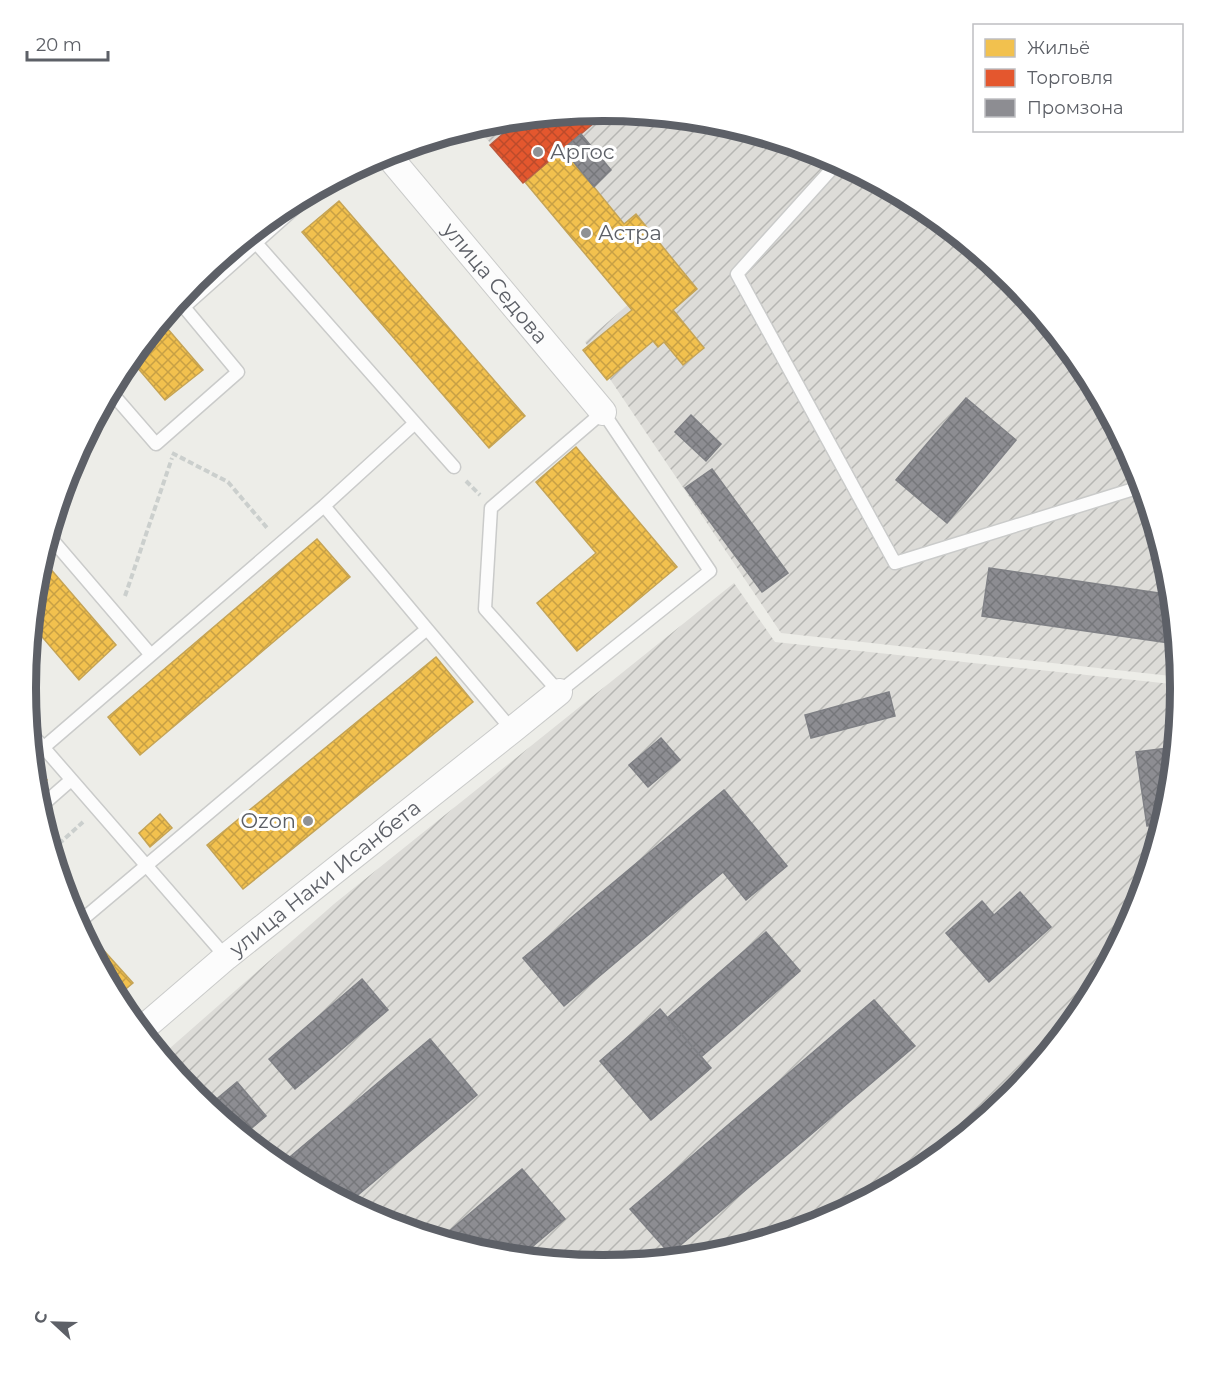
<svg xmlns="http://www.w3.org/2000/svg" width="1207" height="1377" viewBox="0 0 1207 1377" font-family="Montserrat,sans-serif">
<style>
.industrial{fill:url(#industrial-furrows)}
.homes{fill:url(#homes-cross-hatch);stroke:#c5a456;stroke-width:1.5}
.shops{fill:url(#shops-cross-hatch);stroke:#bc5a3f;stroke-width:1.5}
.industry{fill:url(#industry-cross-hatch);stroke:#7f8085;stroke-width:1.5}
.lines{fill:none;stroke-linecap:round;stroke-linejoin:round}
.service-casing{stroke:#cacbca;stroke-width:15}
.minor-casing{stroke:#cacbca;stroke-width:28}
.path{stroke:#cbcfcd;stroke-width:4;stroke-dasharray:6 3;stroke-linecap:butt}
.service{stroke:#fcfcfc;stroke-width:12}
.minor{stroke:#fcfcfc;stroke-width:26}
.poi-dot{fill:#8f9194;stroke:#fff;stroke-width:2}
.labels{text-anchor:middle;stroke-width:6;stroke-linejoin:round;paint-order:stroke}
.poi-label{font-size:21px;fill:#5d6067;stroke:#fff;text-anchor:start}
.street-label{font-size:21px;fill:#5d6067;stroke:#fff}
.rim{fill:none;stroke:#5d6067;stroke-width:8}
</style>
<defs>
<pattern id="industrial-furrows" width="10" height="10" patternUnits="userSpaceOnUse" patternTransform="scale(1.5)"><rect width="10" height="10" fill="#dddcd8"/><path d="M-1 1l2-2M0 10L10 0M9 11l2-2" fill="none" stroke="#b6b6b3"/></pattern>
<pattern id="homes-cross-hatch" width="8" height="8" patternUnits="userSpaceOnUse" patternTransform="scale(1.5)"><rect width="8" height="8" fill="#f2c14e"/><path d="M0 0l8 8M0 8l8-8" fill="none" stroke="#c7a045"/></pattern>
<pattern id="shops-cross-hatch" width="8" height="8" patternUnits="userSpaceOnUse" patternTransform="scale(1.5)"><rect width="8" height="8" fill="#e4572e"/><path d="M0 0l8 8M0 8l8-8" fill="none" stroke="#bc4b2b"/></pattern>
<pattern id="industry-cross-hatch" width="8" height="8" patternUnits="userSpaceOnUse" patternTransform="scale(1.5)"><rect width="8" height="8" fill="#8d8d92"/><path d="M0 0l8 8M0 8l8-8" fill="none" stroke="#76777b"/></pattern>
</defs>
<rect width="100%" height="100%" fill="#edede8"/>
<!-- industrial -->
<path class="industrial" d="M604,111l113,11 108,33 100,53 87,72 72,88 54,100 32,108 10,101 -399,-44 -196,-291 47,-41 -157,-175 16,-4z
M734,583l41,59 406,43 -11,117 -33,108 -53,100 -72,87 -88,72 -100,54 -108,32 -113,11 -113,-11 -108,-33 -100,-53 -87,-72 -34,-41 173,-152z"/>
<!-- homes -->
<path class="homes" d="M563,149l61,75 12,-10 61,75 -24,21 31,38 -21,17 -19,-23 -6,5 -5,-6 -46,39 -24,-30 49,-40 -107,-128z
M339,201l186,215 -36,32 -187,-216z
M161,321l42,49 -38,30 -35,-41z
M576,447l101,120 -100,84 -40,-48 59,-50 -60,-71z
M317,539l33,38 -210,178 -32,-38z
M42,559l74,86 -37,35 -47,-55 5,-50z
M436,657l37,45 -230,187 -36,-44z
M33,763l14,17 -12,10z
M160,814l12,14 -22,19 -11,-14z
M89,934l44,49 -17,14 -32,-59z"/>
<!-- shops -->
<path class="shops" d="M604,111h4l-85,72 -33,-38 30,-26z"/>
<!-- industry -->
<path class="industry" d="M581,134l30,36 -17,17 -31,-38z
M966,398l50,42 -69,83 -51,-43z
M691,415l30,29 -15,17 -31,-29z
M712,469l76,104 -26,19 -77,-104z
M989,568l183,27 5,49 -195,-28z
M889,692l6,24 -84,22 -6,-23z
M661,738l19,22 -32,27 -19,-22z
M1176,747l-6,55 -6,22 -17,2 -11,-74z
M724,790l63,76 -41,34 -23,-28 -159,134 -41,-48z
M1020,892l31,35 -62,55 -43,-49 36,-32 12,14z
M766,932l34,39 -99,86 -34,-39z
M362,979l26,31 -93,79 -26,-30z
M874,1000l41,46 -245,208 -40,-45z
M660,1009l51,59 -60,52 -51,-59z
M430,1039l47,56 -130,109 -68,-38z
M237,1082l29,34 -24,20 -35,-29z
M522,1169l43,50 -46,39 -29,-3 -51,-15z"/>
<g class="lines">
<defs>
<path id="service" d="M838,162l-101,112 158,289 242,-75
M110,391l46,53 82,-72 -54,-65 130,-116
M603,412l107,159 -151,121 -74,-83 6,-101z
M415,423l39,44
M324,506l103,123
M151,655l173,-149 91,-83 -166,-188
M30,732l196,225
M43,748l108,-93 -102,-119
M39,808l32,-28
M77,924l350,-295 85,101"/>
<g id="minor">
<path id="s1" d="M386,153l217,259"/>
<path id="s2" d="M140,1031l86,-74 286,-227 47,-38"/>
</g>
</defs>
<!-- service casing -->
<use href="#service" class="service-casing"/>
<!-- minor casing -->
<use href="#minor" class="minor-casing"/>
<!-- path -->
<path class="path" d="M172,453l56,29 40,47
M466,481l14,14
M125,596l47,-138
M52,850l31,-28"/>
<!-- service -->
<use href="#service" class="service"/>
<!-- minor -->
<use href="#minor" class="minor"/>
</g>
<!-- markers -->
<g class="poi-dot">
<circle cx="538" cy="152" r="6"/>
<circle cx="586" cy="233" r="6"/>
<circle cx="308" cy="821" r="6"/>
</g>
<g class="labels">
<!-- poi labels -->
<g class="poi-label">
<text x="550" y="159">Аргос</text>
<text x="598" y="240">Астра</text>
<text x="296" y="828" text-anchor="end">Ozon</text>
</g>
<!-- street labels -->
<g class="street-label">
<text dy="7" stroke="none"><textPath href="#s1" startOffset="170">улица Седова</textPath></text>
<text dy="7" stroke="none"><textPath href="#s2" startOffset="240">улица Наки Исанбета</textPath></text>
</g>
</g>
<!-- crop -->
<path d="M0 0H1207V1377H0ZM36 688a567 567 0 1 1 1134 0a567 567 0 1 1-1134 0Z" fill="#fff" fill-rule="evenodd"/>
<path class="rim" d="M36 688a567 567 0 1 1 1134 0a567 567 0 1 1-1134 0Z"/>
<!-- legend -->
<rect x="973" y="24" width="210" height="108" fill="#ffffff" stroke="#bebfc2" stroke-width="1.5"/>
<rect x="985" y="39" width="30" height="18" fill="#f2c14e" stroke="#bebfc2" stroke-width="1.5"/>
<text x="1027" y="54" font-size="18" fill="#5d6067">Жильё</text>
<rect x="985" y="69" width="30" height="18" fill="#e4572e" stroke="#bebfc2" stroke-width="1.5"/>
<text x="1027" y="84" font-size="18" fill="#5d6067">Торговля</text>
<rect x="985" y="99" width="30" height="18" fill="#8d8d92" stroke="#bebfc2" stroke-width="1.5"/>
<text x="1027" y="114" font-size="18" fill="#5d6067">Промзона</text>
<!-- north arrow -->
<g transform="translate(54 1323) rotate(292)" stroke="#ffffff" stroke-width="4.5" paint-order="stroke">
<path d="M0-4.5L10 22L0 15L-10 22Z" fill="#5d6067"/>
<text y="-9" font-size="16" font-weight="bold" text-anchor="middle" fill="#5d6067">С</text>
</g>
<!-- scale -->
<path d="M27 51v9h81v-9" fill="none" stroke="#5d6067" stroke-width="3"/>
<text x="36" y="51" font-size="18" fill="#5d6067" stroke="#ffffff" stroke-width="4.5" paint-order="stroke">20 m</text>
</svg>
